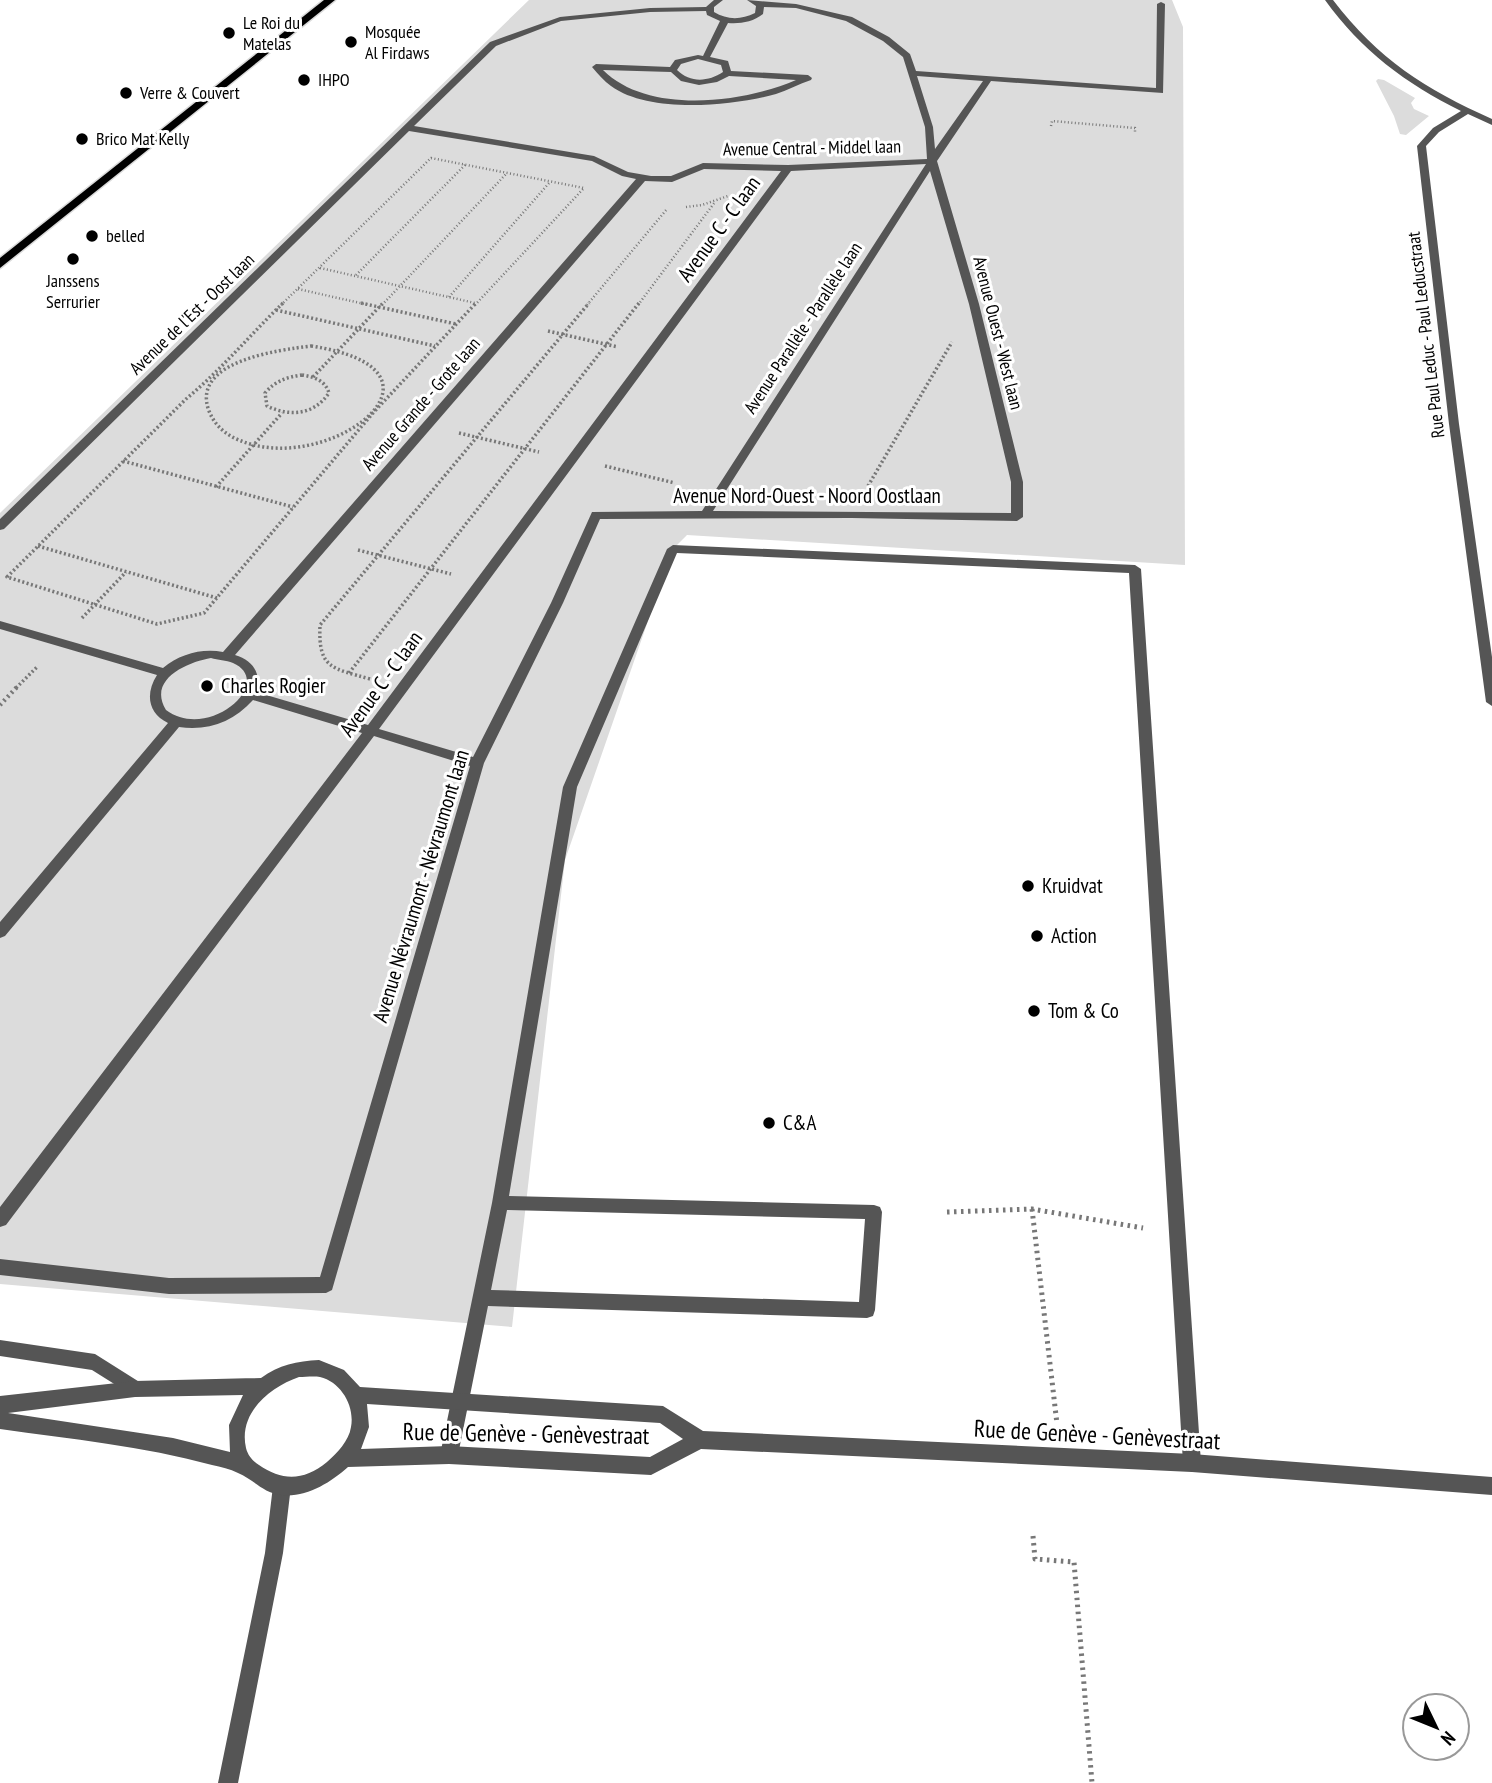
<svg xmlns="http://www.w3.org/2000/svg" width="1492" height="1783" viewBox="0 0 1492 1783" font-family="'PT Sans Narrow',sans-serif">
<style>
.green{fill:#dcdcdc}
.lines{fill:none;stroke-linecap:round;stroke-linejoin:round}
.primary-casing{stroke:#dbdbdb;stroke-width:3}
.path-far3{stroke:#777;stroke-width:2.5;stroke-dasharray:1 2.5;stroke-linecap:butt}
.path-far2{stroke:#777;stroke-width:3.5;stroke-dasharray:2 2.5;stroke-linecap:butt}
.path-far1{stroke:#777;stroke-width:4.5;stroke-dasharray:2 3.5;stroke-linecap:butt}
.path{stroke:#777;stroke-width:5;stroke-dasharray:2.5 4.5;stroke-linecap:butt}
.service{fill:#555;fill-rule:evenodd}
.minor{fill:#555;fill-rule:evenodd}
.tertiary{fill:#555;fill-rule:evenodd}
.primary{fill:#000;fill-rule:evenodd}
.poi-dot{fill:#000;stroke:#fff;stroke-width:2.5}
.labels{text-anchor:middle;stroke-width:6;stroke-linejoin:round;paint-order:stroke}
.far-poi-label{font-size:18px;fill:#000;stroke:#fff;text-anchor:start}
.far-street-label{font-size:18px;fill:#000;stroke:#fff}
.street-label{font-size:21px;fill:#000;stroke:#fff}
.poi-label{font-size:21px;fill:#000;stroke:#fff;text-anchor:start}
.near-street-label{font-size:24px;fill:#000;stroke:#fff}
</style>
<rect width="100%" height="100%" fill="#fff"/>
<!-- green -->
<path class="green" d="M529,0h643l11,27 2,538 -498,-30 -14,14 -108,311 -53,467 -512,-43v-771z
M1378,79l6,1 31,18 -4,5 3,6 15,7 -23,19 -6,-1 -6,-18 -18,-35z"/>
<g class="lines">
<defs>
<path id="primary" d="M324,0h11l-335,268v-10z"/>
</defs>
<!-- primary casing -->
<use href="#primary" class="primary-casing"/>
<!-- path-far3 -->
<path class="path-far3" d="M1051,126l1,-5 83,7v5
M686,207l16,-2 26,-9
M320,268l155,35
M356,275l109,-110
M298,289l71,16
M449,297l101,-115
M281,305l150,-147 153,30 -109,117
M382,305l125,-132
M587,305l80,-96
M638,305l77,-103"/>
<!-- path-far2 -->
<path class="path-far2" d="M283,303c-33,32 -62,67 -97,96l-179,178 150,47 47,-11 169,-200 103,-110
M361,303l95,21
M276,310l159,36
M548,331l70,16
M311,346c152,23 30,121 -57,99 -20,-5 -37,-14 -45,-34 -19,-50 70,-61 102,-65z
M302,375c12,2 23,5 27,18 -15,22 -39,24 -62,13l-2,-13c10,-12 22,-16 37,-18z
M313,377l70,-74
M459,433l80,19
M123,461l170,46
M605,466l70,17
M868,486l84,-144
M216,487l66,-74
M38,546l179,52
M358,550l93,24
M82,618l44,-46
M349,673l290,-370
M370,679c-38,-11 -52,-10 -50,-54l269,-322
M16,688l22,-22"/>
<!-- path-far1 -->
<path class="path-far1" d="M0,705l18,-19"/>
<!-- path -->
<path class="path" d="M1032,1209l25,215
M947,1212l85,-3 111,19
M1033,1536l2,23 39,3 18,221"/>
<!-- service -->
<path class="service" d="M714,0h9l-9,7v5c13,8 27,8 41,1l1,-7 -9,-6 49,4 56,13 37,20 21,17 6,17 240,17 1,-84 4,-2 4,2 -2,89 -172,-12 -54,80 42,143 44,178v35l-6,4 -165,-3 -252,1 -37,84 -79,160 -152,527 -6,3 -157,1 -169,-19v-16l169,19 151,-1 150,-511 -96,-30 -368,489 -6,2v-20l362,-474 -109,-33c-20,22 -44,31 -74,27l-174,209 -5,2v-16l168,-199c-20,-10 -23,-29 -11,-48l-157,-46v-8l163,47c17,-14 39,-20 60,-16l413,-473 -14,-3 -30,-15 -183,-30 -405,398 -4,1v-11l490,-477 70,-25 90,-9 56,-1zM764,7l32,1 50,13 37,20 20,16 22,70 2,32 -139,6 -85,-2 -32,13h-20l-23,-4 -34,-16 -180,-30 82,-80 65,-25 89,-9 56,-1 1,4 13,6 -17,35 -5,-1 -23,5 -5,7 -74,-3 -4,3c6,7 12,14 19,19 38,28 121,20 165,8 12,-4 23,-10 35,-14l1,-2 -4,-3 -77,-4 -3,-10 -18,-4 18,-34c12,1 25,-1 35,-9zM698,59l23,6 2,7c-15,10 -33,11 -46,-2l4,-6zM603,70l68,2 10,9 18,4 18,-3 12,-6 67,4c-53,23 -148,35 -193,-10zM917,76l66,5 -48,68 -2,-22zM926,164l-224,347 -110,1 -41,91 -78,154 -94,-28 412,-558zM704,169l77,2 -413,554 -112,-33c6,-18 -3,-32 -21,-37l410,-474 27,1zM930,171l39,133 42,178v31l-298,-2zM211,658c7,2 15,2 22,5 43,19 -24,79 -67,47 -19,-31 22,-48 45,-52z
M673,545l462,20 6,4 60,894 -3,6 -6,3 -6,-3 -3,-6 -54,-890 -452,-20 -100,234 -68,409 365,9 6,2 2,5 -7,98 -2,6 -6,2 -379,-12 -30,149 -3,6 -6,3 -6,-3 -3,-6 52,-252 71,-416 104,-238zM507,1210l358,9 -6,83 -368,-12z
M0,1340l95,14 46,29 3,6 -3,6 -6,2 -43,-27 -92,-14z"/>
<!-- minor -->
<path class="minor" d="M1325,0h8c45,59 92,89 159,119v6l-24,-11 -29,18 -13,14 33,278 33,233v49l-6,-4 -37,-278 -32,-278 16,-18 28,-17c-55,-27 -100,-61 -136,-111z
M282,1477l6,3 3,6 -8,67 -45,230h-20l47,-230 8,-67 3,-6z"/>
<!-- tertiary -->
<path class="tertiary" d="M319,1360l25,10 16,17 303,19 40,25 489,23 300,23v18l-300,-23 -491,-23 -50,26 -202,-11 -101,3c-18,16 -42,31 -67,28 -18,-2 -28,-16 -43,-22 -8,-4 -17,-6 -26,-8 -69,-19 -141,-26 -212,-36v-33l135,-15 126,-3c18,-13 36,-17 58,-18zM299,1377c6,0 15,-1 21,0 21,5 35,29 31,50 -2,14 -14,26 -24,35 -23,19 -45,19 -68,3 -6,-4 -11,-9 -13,-17 -8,-35 24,-61 53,-71zM243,1395l-14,30 1,27 -57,-14 -165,-25 127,-16zM367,1404l293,19 23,16 -33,18 -201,-11 -88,3 8,-22z"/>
<!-- primary -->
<use href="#primary" class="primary"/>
</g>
<!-- markers -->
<g class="poi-dot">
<circle cx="229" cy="33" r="7"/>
<circle cx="351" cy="42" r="7"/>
<circle cx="304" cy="80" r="7"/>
<circle cx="126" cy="93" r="7"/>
<circle cx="82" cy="139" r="7"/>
<circle cx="92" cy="236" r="7"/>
<circle cx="73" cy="259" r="7"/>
<circle cx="207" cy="686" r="7"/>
<circle cx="1028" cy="886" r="7"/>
<circle cx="1037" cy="936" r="7"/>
<circle cx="1034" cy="1011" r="7"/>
<circle cx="769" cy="1123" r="7"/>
</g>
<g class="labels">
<!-- far-poi labels -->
<g class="far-poi-label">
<text x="243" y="29">Le Roi du<tspan x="243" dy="21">Matelas</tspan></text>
<text x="365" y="38">Mosquée<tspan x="365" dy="21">Al Firdaws</tspan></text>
<text x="318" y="86">IHPO</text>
<text x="140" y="99">Verre &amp; Couvert</text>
<text x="96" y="145">Brico Mat Kelly</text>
<text x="106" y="242">belled</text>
<text x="73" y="287" text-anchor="middle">Janssens<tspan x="73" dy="21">Serrurier</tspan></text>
</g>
<!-- far-street labels -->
<g class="far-street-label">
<text transform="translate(812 148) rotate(-1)" y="6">Avenue Central - Middel laan</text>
<text transform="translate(192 314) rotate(-44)" y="6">Avenue de l'Est - Oost laan</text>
<text transform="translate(803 328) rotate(-57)" y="6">Avenue Parallèle - Parallèle laan</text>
<text transform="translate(998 333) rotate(76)" y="6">Avenue Ouest - West laan</text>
<text transform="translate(1426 335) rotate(-97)" y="6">Rue Paul Leduc - Paul Leducstraat</text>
<text transform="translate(421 404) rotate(-49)" y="6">Avenue Grande - Grote laan</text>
</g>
<!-- street labels -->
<g class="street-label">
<text transform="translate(719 229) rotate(-54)" y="7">Avenue C - C laan</text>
<text x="807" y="503">Avenue Nord-Ouest - Noord Oostlaan</text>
<text transform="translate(381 684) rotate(-54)" y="7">Avenue C - C laan</text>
<text transform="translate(421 886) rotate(-73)" y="7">Avenue Névraumont - Névraumont laan</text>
</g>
<!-- poi labels -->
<g class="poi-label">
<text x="221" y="693">Charles Rogier</text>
<text x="1042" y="893">Kruidvat</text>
<text x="1051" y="943">Action</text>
<text x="1048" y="1018">Tom &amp; Co</text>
<text x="783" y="1130">C&amp;A</text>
</g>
<!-- near-street labels -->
<g class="near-street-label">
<text transform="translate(526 1434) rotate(1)" y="8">Rue de Genève - Genèvestraat</text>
<text transform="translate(1097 1435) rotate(3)" y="8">Rue de Genève - Genèvestraat</text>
</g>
</g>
<!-- north arrow -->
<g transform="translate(1436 1727) rotate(133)"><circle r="33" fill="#ffffff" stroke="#999999" stroke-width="2"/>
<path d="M0-5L12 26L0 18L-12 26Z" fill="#000000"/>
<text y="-10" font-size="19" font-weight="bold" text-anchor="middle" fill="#000000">N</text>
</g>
</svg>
